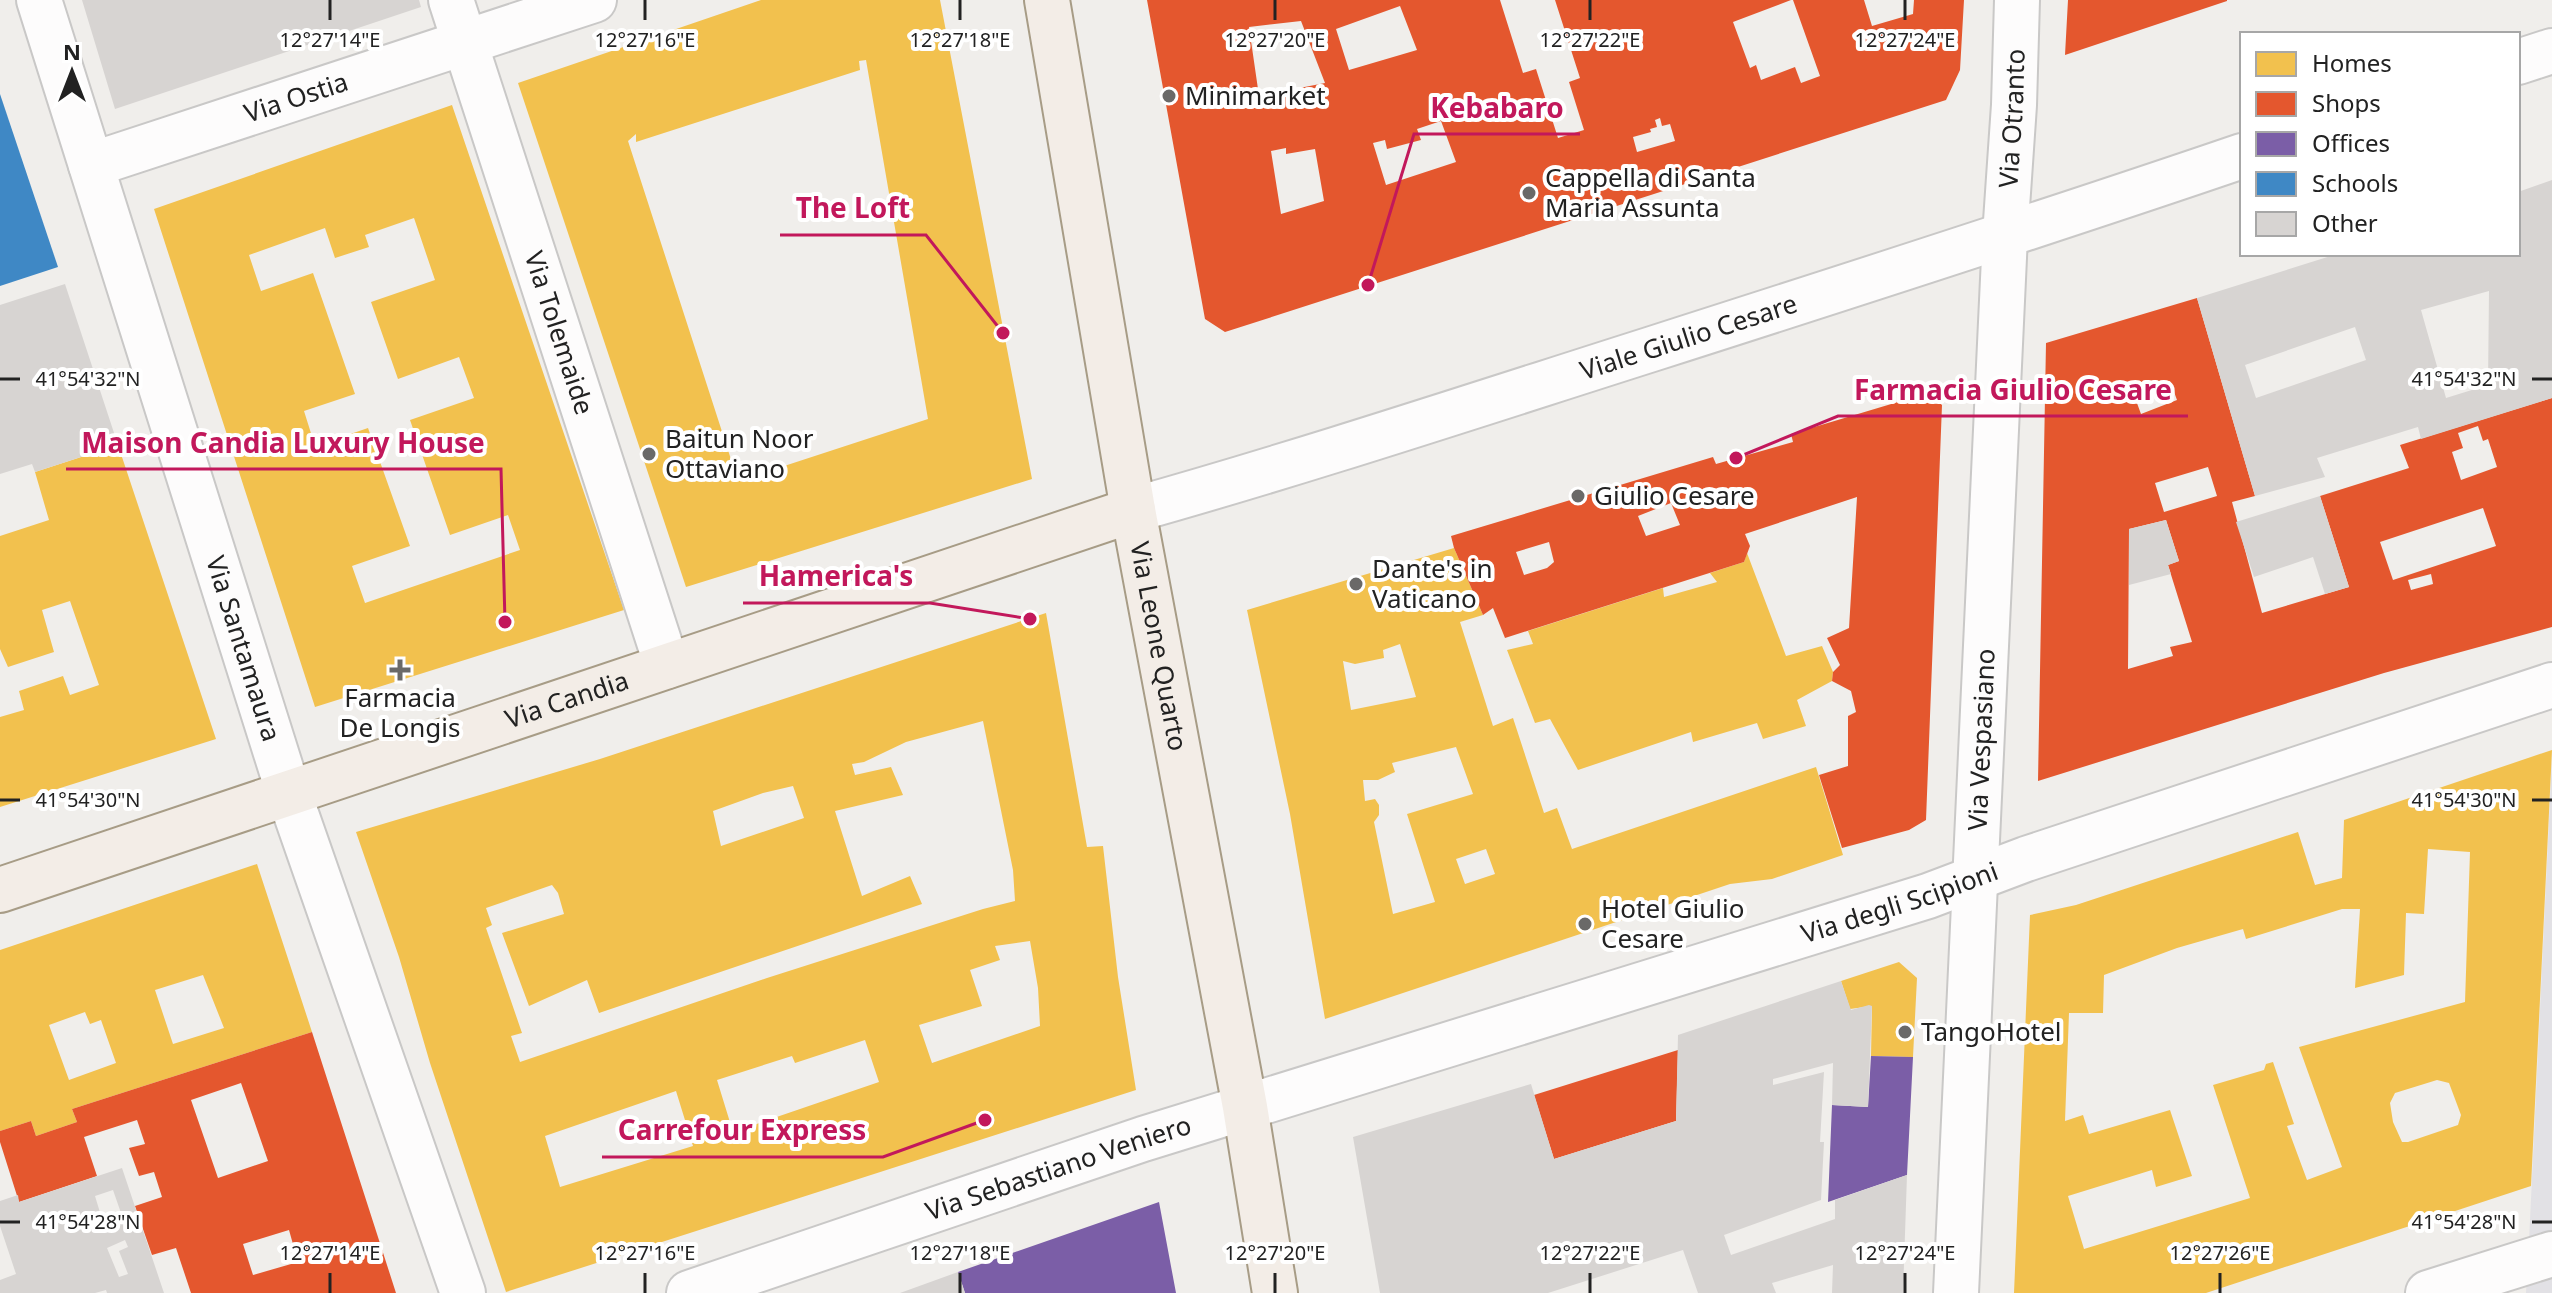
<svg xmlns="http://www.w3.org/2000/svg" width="2552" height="1293" viewBox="0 0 2552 1293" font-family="'Noto Sans',sans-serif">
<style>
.plaza{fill:#e2e1e5}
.homes{fill:#f2c14e;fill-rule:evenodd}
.shops{fill:#e4572e;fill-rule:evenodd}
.offices{fill:#7b5ea7}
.schools{fill:#3f88c5}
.building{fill:#d7d4d2;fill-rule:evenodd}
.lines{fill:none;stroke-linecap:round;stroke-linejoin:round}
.minor-casing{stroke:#c9c8c7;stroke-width:48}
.major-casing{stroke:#a79c86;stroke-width:48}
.minor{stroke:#fdfcfc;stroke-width:44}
.major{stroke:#f3ede7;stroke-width:44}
.ticks{fill:none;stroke:#222;stroke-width:3}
.poi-dot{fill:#6a6968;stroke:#fff;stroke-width:3}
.labels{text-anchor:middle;stroke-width:8;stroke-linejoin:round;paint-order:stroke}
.poi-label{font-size:26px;fill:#222;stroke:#fff;text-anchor:start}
.street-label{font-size:26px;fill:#222;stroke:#fff}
.ticks-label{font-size:20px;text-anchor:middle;fill:#222;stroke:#fff;stroke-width:8;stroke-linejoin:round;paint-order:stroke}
.leader{fill:none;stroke:#c2185b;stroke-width:3}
.callout-dot{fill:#c2185b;stroke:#fff;stroke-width:3}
.callout-label{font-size:28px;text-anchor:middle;font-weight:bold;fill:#c2185b;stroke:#fff;stroke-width:8;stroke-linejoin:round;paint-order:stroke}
</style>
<rect width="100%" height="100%" fill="#f0eeeb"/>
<!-- plaza -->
<path class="plaza" d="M2552,759v534h-26l2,-31z"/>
<!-- homes -->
<path class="homes" d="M761,0h179l92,479 -346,108 -168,-504zM866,60l62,359 -190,62 -110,-340 8,-7v8l224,-72 -1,-9z
M452,105l172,505 -309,97 -161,-498zM414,218l21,62 -64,22 27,77 61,-22 15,41 -64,22 40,115 58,-20 12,35 -155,53 -13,-37 58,-20 -42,-118 -53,18 -11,-35 51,-17 -42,-121 -52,18 -12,-36 76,-27 10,30 34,-11 -4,-12z
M118,445l98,294 -216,68v-90l24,-7 -5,-19 44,-15 7,19 29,-10 -29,-84 -28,9 12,42 -46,15 -8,-18v-113l49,-16 -14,-48z
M1454,548l29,67 -23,7 33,104 20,-8 31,95 13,-5 15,41 244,-82 27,88 -71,24 -42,5 -405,135 -35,-205 -43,-204zM1400,644l16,53 -65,13 -8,-49 12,3 29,-6 -1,-8zM1456,747l17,47 -66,20 28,88 -42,12 -19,-92 5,-7v-10l-4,-6 -10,2 -2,-21h15l17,-8 -3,-9zM1486,849l9,25 -30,10 -9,-25z
M1747,553l39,103 36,-10 11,26 -1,9 -35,19 9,26 -43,13 -6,-16 -64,19 -2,-10 -113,38 -28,-51 -15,4 -28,-73 26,-6 -5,-13 135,-43 1,9 53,-15 -7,-9 34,-11z
M1046,613l41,234 16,-1 15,131 18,113 -630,202 -76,-229 -31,-106 -43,-125 244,-73zM983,721l30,149 2,31 -32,8 -216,69 -247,84 -9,-26 11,-3 -36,-105 6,-3 -6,-17 66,-23 6,8 6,21 -62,19 27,73 58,-26 12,33 323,-109 -12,-28 -48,20 -27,-85 68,-16 -12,-28 -36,8 -3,-11 12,-2 42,-20zM793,786l11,32 -83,28 -8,-35 50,-18zM1030,941l8,47 2,38 -108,37 -13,-38 63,-19 -12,-36 30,-10 -5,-14zM865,1040l14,42 -146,50 -16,-52 75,-24 3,7zM676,1091l17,55 -133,41 -15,-51z
M2552,750l-21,436 -325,107h-192l16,-378 46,-10 222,-73 17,53 27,-7 2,-58zM2428,849l42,3 -5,150 -166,45 43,120 -35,13 -20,-54 7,-2 -21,-62 -7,2 -2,6 -51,15 37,113 -166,51 -16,-53 84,-26 4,17 36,-11 -22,-66 -81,24 -6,-19 -18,6 4,-108h34l1,-38 73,-27 66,-19 3,10 96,-30h18l-5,79 49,-13 2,-62 18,1zM2437,1080l12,3 12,32 -3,10 -50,17h-6l-9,-20 -3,-19 5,-10z
M257,864l55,168 -240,77 5,13 -41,14 -5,-15 -31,10v-181zM203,975l21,53 -51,16 -18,-54zM85,1012l5,12 11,-4 15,43 -47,17 -20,-55z
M1899,962l18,16 -4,79 -42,-1 1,-50 -22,3 -9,-28z"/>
<!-- shops -->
<path class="shops" d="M1147,0h353l23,73 13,-4 22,69 26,-8 -15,-48 11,-4 -25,-78h236l-58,22 17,46 6,-3 5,15 34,-13 6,16 19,-7 -27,-76h71l8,26 41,-12 1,-14h50l-4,70 -14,30 -721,232 -20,-13zM1400,6l17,44 -68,20 -13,-41zM1301,21l24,62 -66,13 -10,-69zM1660,118l2,8 8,-2 5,17 -38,11 -4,-15 18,-5 -1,-3 7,-2 -2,-7zM1441,121l15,41 -70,23 -13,-42 12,-3 2,9 34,-9 -4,-11zM1286,148v6l29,-5 9,52 -43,13 -10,-63z
M2068,0h159v1l-162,54z
M2197,298l58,198 -23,6 30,111 87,-26 -29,-91 89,-28 -9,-23 152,-47v229l-168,46 -346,108 8,-438zM2170,381l7,19 -36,14 -7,-19zM2478,426l5,15 5,-2 9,28 -36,13 -9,-28 11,-4 -5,-15zM2208,467l9,29 -53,16 -9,-29zM2483,508l13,38 -103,34 -13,-38zM2166,520l13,41 -11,4 24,77 -22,5 3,9 -45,13 1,-140zM2431,574l2,10 -22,6 -3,-10z
M1928,393l14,12 -16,415 -17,10 -67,18 -23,-73 29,-9v-50l8,-4 -5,-21 -19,-10 1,-9 7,-7 -13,-27 22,-10 8,-131 -112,37 5,12 -6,16 -239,76 -12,-30 -10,7 -29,-67 -3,-12 262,-79 3,7 77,-22 -2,-8zM1671,503l9,22 -34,11 -8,-20zM1549,542l5,20 -7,6 -23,7 -8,-23z
M312,1032l84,261h-205l-15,-45 -24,7 -17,-49 27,-9 -8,-25 -15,4 -10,-28 16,-4 -8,-24 -53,17 13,39 -78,26 -19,-60v-11l31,-10 5,15 41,-14 -5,-13zM241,1083l27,78 -50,17 -27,-78zM289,1230l9,32 -45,13 -10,-31z
M1678,1050l-2,71 -122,38 -20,-64z"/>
<!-- offices -->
<path class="offices" d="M1871,1056l42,1 -6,118 -79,27 4,-97 36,2z
M1159,1202l17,91h-211l-7,-21z"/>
<!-- schools -->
<path class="schools" d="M0,94l58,173 -58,19z"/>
<!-- building -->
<path class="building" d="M82,0h337l2,7 -306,102z
M2552,180v218l-131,41 -3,-12 -101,31 8,19 -70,19 -58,-198 140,-44h181v-62zM2489,291l-1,94 -42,13 -25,-88zM2355,327l11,33 -110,38 -11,-33z
M65,284l53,161 -83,27 -3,-8 -32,10v-169z
M2320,496l29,91 -24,7 -12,-37 -59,20 -18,-55z
M2166,520l13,41 -11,4 3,9 -42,11v-56z
M1841,981l10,29 18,-5 3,1 -4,101 -36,-2 1,-42 -60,16v6l51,-13 -4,70h4l-3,58 -97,35 7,20 104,-36v-19l72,-25 -4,118h-71l1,-28 -61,18 4,10h-78l-15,-43 -135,43h-168l-27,-156 178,-53 23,75 122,-38 2,-86z
M122,1168l42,125h-57l-1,-3 -11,3h-95v-13l16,-6 -16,-48v-25l18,-6 1,7zM113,1190l8,23 -19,6 -7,-23zM125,1240l3,7 -9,4 9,23 -9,3 -12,-29z
M958,1272l7,21h-65z"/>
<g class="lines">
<defs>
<g id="minor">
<path id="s1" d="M39,0l250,794 174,499"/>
<path id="s2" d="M451,0l216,666"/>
<path d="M2518,62l34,-11"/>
<path id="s3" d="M91,165l503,-165"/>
<path id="s4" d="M1133,510c174,-49 346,-106 519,-161 197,-63 394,-126 590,-193"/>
<path id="s5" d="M689,1293l454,-154 785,-243 98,-37 526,-174"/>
<path id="s6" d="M1956,1293l49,-1057 9,-131 3,-105"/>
<path d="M2428,1293l124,-39"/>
</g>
<g id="major">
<path id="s7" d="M1047,0l86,510 112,597 30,186"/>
<path id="s8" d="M0,890l1133,-380"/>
</g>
</defs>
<!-- minor casing -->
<use href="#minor" class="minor-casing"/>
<!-- major casing -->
<use href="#major" class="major-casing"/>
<!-- minor -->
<use href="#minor" class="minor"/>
<!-- major -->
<use href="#major" class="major"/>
</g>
<!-- ticks -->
<path class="ticks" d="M330,0v20M645,0v20M960,0v20M1275,0v20M1590,0v20M1905,0v20M0,379h20M2532,379h20M0,800h20M2532,800h20M0,1222h20M2532,1222h20M330,1273v20M645,1273v20M960,1273v20M1275,1273v20M1590,1273v20M1905,1273v20M2220,1273v20"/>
<!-- markers -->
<g class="poi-dot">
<circle cx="1169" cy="96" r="8"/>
<circle cx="1529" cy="193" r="8"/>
<circle cx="649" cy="454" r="8"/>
<circle cx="1578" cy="496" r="8"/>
<circle cx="1356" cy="584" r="8"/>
<path d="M396 658h8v8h8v8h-8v8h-8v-8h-8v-8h8z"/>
<circle cx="1585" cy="924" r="8"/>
<circle cx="1905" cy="1032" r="8"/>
</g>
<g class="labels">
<!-- poi labels -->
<g class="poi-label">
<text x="1185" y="105">Minimarket</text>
<text x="1545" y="187">Cappella di Santa<tspan x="1545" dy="30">Maria Assunta</tspan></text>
<text x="665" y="448">Baitun Noor<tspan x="665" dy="30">Ottaviano</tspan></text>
<text x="1594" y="505">Giulio Cesare</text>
<text x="1372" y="578">Dante's in<tspan x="1372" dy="30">Vaticano</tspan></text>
<text x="400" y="707" text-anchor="middle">Farmacia<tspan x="400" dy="30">De Longis</tspan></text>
<text x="1601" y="918">Hotel Giulio<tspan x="1601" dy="30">Cesare</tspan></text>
<text x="1921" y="1041">TangoHotel</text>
</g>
<!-- street labels -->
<g class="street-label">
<text dy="9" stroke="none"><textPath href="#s3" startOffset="216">Via Ostia</textPath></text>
<text dy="9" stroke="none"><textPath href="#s6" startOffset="1176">Via Otranto</textPath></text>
<text dy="9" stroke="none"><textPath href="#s2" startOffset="350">Via Tolemaide</textPath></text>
<text dy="9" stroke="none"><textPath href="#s4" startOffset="582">Viale Giulio Cesare</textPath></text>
<text dy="9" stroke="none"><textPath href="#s7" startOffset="656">Via Leone Quarto</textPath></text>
<text dy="9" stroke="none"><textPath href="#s1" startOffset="680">Via Santamaura</textPath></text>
<text dy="9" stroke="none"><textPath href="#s8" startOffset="598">Via Candia</textPath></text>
<text dy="9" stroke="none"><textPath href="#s6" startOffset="554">Via Vespasiano</textPath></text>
<text dy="9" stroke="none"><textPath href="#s5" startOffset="1272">Via degli Scipioni</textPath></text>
<text dy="9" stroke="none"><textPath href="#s5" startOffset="390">Via Sebastiano Veniero</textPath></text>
</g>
</g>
<g class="ticks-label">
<text x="330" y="47">12°27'14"E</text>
<text x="645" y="47">12°27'16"E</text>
<text x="960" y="47">12°27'18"E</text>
<text x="1275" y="47">12°27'20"E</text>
<text x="1590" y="47">12°27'22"E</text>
<text x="1905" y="47">12°27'24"E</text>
<text x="88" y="386">41°54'32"N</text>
<text x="2464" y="386">41°54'32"N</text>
<text x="88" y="807">41°54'30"N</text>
<text x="2464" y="807">41°54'30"N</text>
<text x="88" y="1229">41°54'28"N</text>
<text x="2464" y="1229">41°54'28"N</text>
<text x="330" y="1260">12°27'14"E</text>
<text x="645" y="1260">12°27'16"E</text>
<text x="960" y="1260">12°27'18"E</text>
<text x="1275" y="1260">12°27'20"E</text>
<text x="1590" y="1260">12°27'22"E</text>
<text x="1905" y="1260">12°27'24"E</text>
<text x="2220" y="1260">12°27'26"E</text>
</g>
<!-- callouts -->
<path class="leader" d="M1368 285L1414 134H1580M1003 333L926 235H780M1736 458L1838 416H2188M505 622L501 469H66M1030 619L930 603H743M985 1120L883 1157H602"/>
<g class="callout-dot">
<circle cx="1368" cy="285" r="8"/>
<circle cx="1003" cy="333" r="8"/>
<circle cx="1736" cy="458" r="8"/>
<circle cx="505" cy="622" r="8"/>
<circle cx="1030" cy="619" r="8"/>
<circle cx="985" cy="1120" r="8"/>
</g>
<g class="callout-label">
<text x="1497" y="118">Kebabaro</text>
<text x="853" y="218">The Loft</text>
<text x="2013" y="400">Farmacia Giulio Cesare</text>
<text x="283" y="453">Maison Candia Luxury House</text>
<text x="836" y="586">Hamerica's</text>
<text x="742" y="1140">Carrefour Express</text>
</g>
<!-- legend -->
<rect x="2240" y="32" width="280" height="224" fill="#ffffff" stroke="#a7a7a7" stroke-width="2"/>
<rect x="2256" y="52" width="40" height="24" fill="#f2c14e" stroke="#a7a7a7" stroke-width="2"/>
<text x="2312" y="72" font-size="24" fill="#222222">Homes</text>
<rect x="2256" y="92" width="40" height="24" fill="#e4572e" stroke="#a7a7a7" stroke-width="2"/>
<text x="2312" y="112" font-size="24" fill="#222222">Shops</text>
<rect x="2256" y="132" width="40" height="24" fill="#7b5ea7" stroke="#a7a7a7" stroke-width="2"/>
<text x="2312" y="152" font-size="24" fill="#222222">Offices</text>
<rect x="2256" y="172" width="40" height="24" fill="#3f88c5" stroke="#a7a7a7" stroke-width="2"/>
<text x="2312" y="192" font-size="24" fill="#222222">Schools</text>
<rect x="2256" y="212" width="40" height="24" fill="#d7d4d2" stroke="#a7a7a7" stroke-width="2"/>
<text x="2312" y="232" font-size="24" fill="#222222">Other</text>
<!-- north arrow -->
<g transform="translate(72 72)" stroke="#ffffff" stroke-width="6" paint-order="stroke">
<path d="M0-6L14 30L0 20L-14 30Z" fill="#222222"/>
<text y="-12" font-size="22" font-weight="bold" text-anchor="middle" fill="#222222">N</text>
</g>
</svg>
